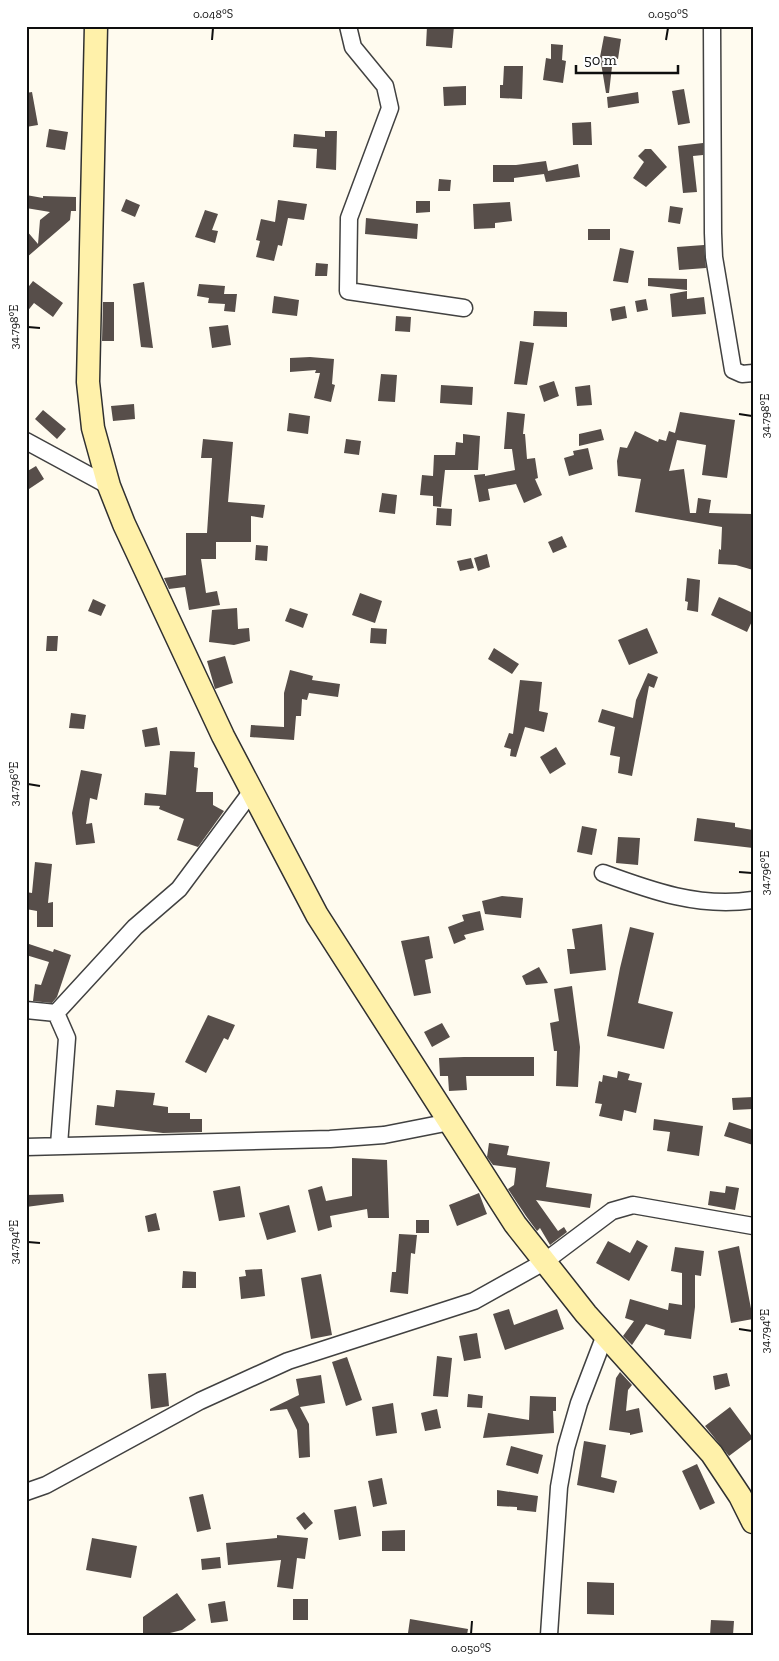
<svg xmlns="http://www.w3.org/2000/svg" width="779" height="1661" viewBox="0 0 779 1661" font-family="'Zilla Slab',serif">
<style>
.building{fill:#574e4a}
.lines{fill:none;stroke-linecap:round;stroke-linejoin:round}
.street-casing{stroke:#414141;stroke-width:19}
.secondary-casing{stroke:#303030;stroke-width:25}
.street{stroke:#fff;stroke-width:16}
.secondary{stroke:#fff1aa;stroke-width:22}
.ticks{fill:none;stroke:#0e0e0e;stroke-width:2}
.neatline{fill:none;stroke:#0e0e0e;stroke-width:2}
.ticks-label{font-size:12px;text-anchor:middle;fill:#0e0e0e}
</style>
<rect width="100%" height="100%" fill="#fffbef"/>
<!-- building -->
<path class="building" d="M427,26h27l-2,22 -26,-2z
M604,36l17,3 -3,20 -5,-1 -4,35h-3l-6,-36z
M551,44l12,1 -1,15 4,1 -3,22 -20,-3 3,-22 5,1z
M504,66h19l-1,33 -22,-1v-13h3z
M466,86v19l-22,1 -1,-19z
M684,89l6,34 -12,2 -6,-34z
M32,92l6,33 -12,2v-34z
M638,92l1,11 -31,5 -1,-11z
M591,122l1,23h-19l-1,-22z
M49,129l19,3 -3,18 -19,-3z
M325,131h12l-1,39 -20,-2 1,-19 -24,-2 1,-13 31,3z
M703,143v12l-10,1 4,36 -14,1 -5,-47z
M645,149h6l16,18 -21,20 -13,-9 11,-16 -6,-6z
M546,161l2,10 30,-7 2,13 -34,5 -2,-8 -30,4v4h-21v-17h23z
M439,179l12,1 -1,11h-12z
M26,195l17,3v-2l33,1v14h-5l-1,9 -44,38v-28l12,14 2,-24 10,-8 -24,-4z
M126,199l14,6 -5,12 -14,-6z
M278,200l29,4 -3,16 -16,-2 -6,28 -4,-1 -4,16 -18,-4 4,-16 -4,-1 5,-21 14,3z
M416,201h14v11l-14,1z
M510,202l2,19 -17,2v5l-21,1 -1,-25z
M670,206l13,2 -3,16 -12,-2z
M205,210l13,4 -6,16 6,1 -3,12 -20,-6z
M366,218l52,6 -1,15 -52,-5z
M588,229h22v11h-22z
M704,245l2,23 -27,2 -2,-23z
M620,248l14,3 -6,32 -15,-2z
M316,263l12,1 -1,12h-12z
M648,278l39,1v11l-39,-4z
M33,281l30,22 -10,14 -19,-14 -8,10v-23z
M144,282l9,66 -12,-1 -8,-63z
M199,284l26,2 -1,8h13l-2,18 -11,-1 1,-7 -17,-1 1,-5 -12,-2z
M687,291v8l17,-2 2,17 -34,3 -2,-23z
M274,296l25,4 -2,16 -25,-3z
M646,299l2,11 -11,2 -2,-11z
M103,302h11v39h-12z
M625,306l2,12 -15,3 -2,-12z
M534,311l33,1v15l-34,-1z
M396,316l15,1 -1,15 -15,-1z
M228,325l3,20 -19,3 -3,-21z
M520,341l14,2 -7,42 -13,-1z
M310,357l24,2 -2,25 3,1 -4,17 -17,-4 6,-25h-5l1,-3 -26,2v-14z
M381,374l16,1 -2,27 -17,-1z
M554,381l5,15 -15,6 -5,-16z
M441,385l32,2 -1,18 -32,-2z
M590,385l2,20 -15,1 -2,-19z
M134,404l1,15 -22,2 -2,-15z
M43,410l23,19 -9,10 -22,-20z
M507,412l18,2 -2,20h2l2,25 8,-1 3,20 -3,1 7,16 -18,8 -8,-19 -28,5 2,11 -11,2 -5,-27 11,-1v2l30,-6 -3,-21h-8z
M680,412l55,8 -8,58 -25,-3 4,-30 -29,-5 -8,31 15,-2 6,44h6l2,-15 13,2 -2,13 44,1v56l-17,-5 -18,-1 1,-15 2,1 1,-23 -87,-15 6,-33 -23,-3 -1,-15 3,-14 7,1 8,-17 23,11 1,-3 7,2 3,-10 6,2z
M289,413l21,3 -2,18 -21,-3z
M601,429l3,11 -25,6v-12z
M463,434l17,2 -2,34h-33l-4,37 -8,-1v-10l-13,-1 2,-20 11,1 1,-21h21l1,-13 7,1z
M203,439l30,3 -5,60 37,3 -2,13 -12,-2v26h-35v17h-15l5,34 11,-2 3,14 -31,5 -4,-23 -16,2 -5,-11 22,-3v-42h21l5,-75h-11z
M346,439l15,2 -2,14 -15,-2z
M588,448l5,21 -24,7 -5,-18 10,-3 -1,-4z
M36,466l8,13 -18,12v-19z
M382,493l15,2 -2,19 -16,-2z
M437,508l15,1 -1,17 -15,-1z
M562,536l5,11 -14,6 -5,-11z
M256,545l12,1 -1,15 -12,-1z
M487,554l3,13 -12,4 -4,-13z
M471,558l3,10 -14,3 -3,-10z
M687,578l13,2 -2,32 -11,-2 1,-8 -3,-1z
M360,593l22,8 -7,22 -23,-8z
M719,597l34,16v6l-6,13 -36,-17z
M93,599l13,6 -5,11 -13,-5z
M237,608l1,21 11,-1 1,13 -16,4 -25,-3 3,-32z
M290,608l18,6 -5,14 -18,-7z
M371,628l16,1 -1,15 -16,-1z
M647,628l11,25 -29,12 -11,-25z
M47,636h11l-1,15h-11z
M494,648l25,16 -7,10 -24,-15z
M225,656l8,27 -18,6 -8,-28z
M290,670l23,6 -1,4 28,4 -2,13 -29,-4 -2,7 -5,-1 -1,17h-5l-2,24 -44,-3 1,-12 33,2v-34z
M648,673l10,4 -4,11 -5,-2 -17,90 -14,-3 2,-16 -10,-2 5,-28 -17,-5 4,-13 31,9 3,-18z
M520,680l22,2 -3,29 9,2 -4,19 -19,-5 -9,30 -6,-1 1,-7 -7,-2 5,-14 4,1z
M71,713l15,2 -2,14 -15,-1z
M157,727l3,18 -15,2 -3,-17z
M556,747l10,17 -16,10 -10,-17z
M170,751l25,1 -1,15 4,1 -2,24h17v13l11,6 -26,36 -21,-7 7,-21 -25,-10 1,-3 -16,-1 1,-12 21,2z
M81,770l21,4 -5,26 -7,-2 -4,26 6,-1 3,20 -19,2 -4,-32z
M697,818l38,5v4l18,3v18l-59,-7z
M582,826l15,3 -5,26 -15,-3z
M618,837l22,1 -2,27 -22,-2z
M35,862l17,2 -4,39 5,-1v25h-16v-16l-11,-2v-17l6,1z
M502,896l21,2 -2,20 -36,-4 -3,-13z
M480,911l4,19 -20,5 2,4 -12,5 -6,-17 16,-6 -2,-6z
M602,924l4,46 -36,4 -3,-25h8l-3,-20z
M630,927l24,6 -16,70 35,9 -9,37 -57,-13 13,-68z
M429,936l4,22 -8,2 6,33 -17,3 -13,-55z
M26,943l27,9 1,-3 17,6 -14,42 -5,6 -19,-2 2,-17 6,1 8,-23 -23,-7z
M539,967l9,16 -22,2 -4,-9z
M572,986l8,61 -2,40 -22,-1 1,-35h-3l-4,-28 9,-2 -5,-32z
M208,1015l27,10 -7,15 -4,-2 -18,35 -21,-11z
M442,1023l8,14 -18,10 -8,-15z
M464,1057h70v19h-68l1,14 -18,1 -1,-15h-8l-1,-18z
M618,1071l12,3 -2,6 14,3 -6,30 -12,-3 -2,11 -23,-5 3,-12 -7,-1 4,-22 3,1 1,-7 14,3z
M116,1090l39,3 -2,12 15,2v6h22v6h12v13l-39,1 -68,-8 2,-20 17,2z
M753,1097v12l-20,1 -1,-12z
M654,1119l49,7 -4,30 -32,-5 3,-19 -17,-2z
M729,1122l24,8v15l-29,-9z
M489,1143l20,3 -2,9 43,7 -4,25 46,7 -2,14 -54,-8 22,31 6,-4 3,5 -17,13 -10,-17 -3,3 -11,-15 -18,-27 6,-4 2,-17 -23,-3 -6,-8z
M352,1158l35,2 2,58h-21l-1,-9 -37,7 2,11 -14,4 -10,-41 14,-4 4,15 26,-5z
M240,1186l5,31 -26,4 -6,-30z
M726,1186l13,2 -4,22 -27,-5 2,-14 15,2z
M479,1193l8,21 -30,12 -8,-21z
M63,1194l1,8 -38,5v-12z
M289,1205l7,27 -29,8 -8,-27z
M156,1213l4,17 -12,2 -3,-16z
M416,1220h13v13h-13z
M399,1234l18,1 -2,19 -4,-1 -3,41 -18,-2 2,-20h4z
M637,1240l11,6 -19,35 -33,-18 12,-22 22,12z
M739,1246l14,73 -22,4 -13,-72z
M675,1247l29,4 -3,25 -6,-1v32l-4,32 -27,-4 1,-5 -19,-6 -14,21 -9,-9 11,-15 -9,-3 5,-19 38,11 1,-7 13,2v-32l-11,-2z
M262,1269l3,27 -24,3 -2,-22 7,-1 -1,-6z
M183,1271l13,1v16h-14z
M321,1274l11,61 -21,4 -10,-61z
M509,1309l5,16 43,-16 7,20 -59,21 -12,-36z
M477,1333l4,25 -17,3 -5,-25z
M437,1356l15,2 -4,39 -15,-1z
M347,1357l15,43 -16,6 -14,-44z
M620,1372l12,13 -4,5 -2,21 13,-3 4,24 -13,3v-2l-21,-3 7,-52z
M166,1373l3,33 -18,3 -3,-35z
M727,1373l3,13 -15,4 -2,-14z
M321,1375l4,28 -25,4 9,17 1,33 -11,1 -2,-28 -10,-21 -17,2v-2l29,-14 -3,-16z
M468,1394l15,2 -1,12 -15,-1z
M530,1396l26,1v14h-3l1,22 -71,5 5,-25 41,7z
M393,1403l4,30 -21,3 -4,-29z
M730,1407l23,31 -24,18 -24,-30z
M437,1409l4,19 -16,3 -4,-18z
M584,1441l22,4 -5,32 16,4 -3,12 -37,-8z
M511,1446l32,9 -5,19 -32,-9z
M697,1464l18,39 -15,7 -18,-39z
M382,1478l5,26 -14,3 -5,-26z
M497,1490l41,6 -2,16 -19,-2v-3l-20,-1z
M203,1494l8,35 -14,3 -8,-35z
M356,1506l5,30 -22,4 -5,-30z
M304,1512l9,11 -8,7 -9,-12z
M405,1530v21h-23v-20z
M277,1535l31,3 -3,21 -8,-1 -4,31 -16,-2 4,-27 -53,5 -2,-22 51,-5z
M92,1538l45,8 -6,32 -45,-8z
M220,1557l1,11 -19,2 -1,-11z
M587,1582l27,1v32l-27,-1z
M177,1593l19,27 -14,10 -20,5h-19v-18z
M293,1599h15v21h-15z
M225,1601l3,20 -17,2 -3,-19z
M410,1619l58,10 -1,6 -59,-2z
M711,1620l23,1 -1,14h-23z"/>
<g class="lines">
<defs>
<path id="street" d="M348,26l5,21 32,39 5,22 -41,110 -1,73 116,17
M712,26l1,207 1,24 19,113 9,4 11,-1
M26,441l83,45
M603,873c49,18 96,35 150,27
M26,1010l30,3 79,-86 44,-38 73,-98
M56,1013l11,25 -8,107
M26,1147l304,-8 54,-4 66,-13
M26,1492l20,-7 154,-84 88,-40 186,-60 70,-39 68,-51 21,-6 120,21
M549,1635l10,-148 7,-39 13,-45 26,-68"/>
<path id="secondary" d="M96,26l-8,356 5,46 16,58 15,38 99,212 94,179 198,309 71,90 126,140 28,42 13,26"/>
</defs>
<!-- street casing -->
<use href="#street" class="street-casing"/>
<!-- secondary casing -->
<use href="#secondary" class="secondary-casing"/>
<!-- street -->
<use href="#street" class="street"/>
<!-- secondary -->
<use href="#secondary" class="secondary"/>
</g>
<!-- ticks -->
<path class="ticks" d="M212,40l1,-12M666,40l2,-12M28,327l12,1M739,414l13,2M28,784l12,2M739,872l13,1M28,1242l12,1M739,1329l13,2M471,1634l1,-13"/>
<!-- border -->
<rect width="779" height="1661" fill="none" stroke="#ffffff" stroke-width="55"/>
<!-- scale -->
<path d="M576 65v8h102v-8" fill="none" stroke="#0e0e0e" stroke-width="2.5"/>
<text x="584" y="65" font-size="15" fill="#0e0e0e" stroke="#ffffff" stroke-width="4" paint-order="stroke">50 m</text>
<rect x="28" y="28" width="724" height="1606" class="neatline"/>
<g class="ticks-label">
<text x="213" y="18">0.048°S</text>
<text x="668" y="18">0.050°S</text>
<text transform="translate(14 327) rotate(-90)" y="4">34.798°E</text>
<text transform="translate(765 416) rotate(-90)" y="4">34.798°E</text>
<text transform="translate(14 784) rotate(-90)" y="4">34.796°E</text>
<text transform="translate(765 873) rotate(-90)" y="4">34.796°E</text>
<text transform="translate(14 1242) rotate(-90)" y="4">34.794°E</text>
<text transform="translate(765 1331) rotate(-90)" y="4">34.794°E</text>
<text x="471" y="1652">0.050°S</text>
</g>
</svg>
